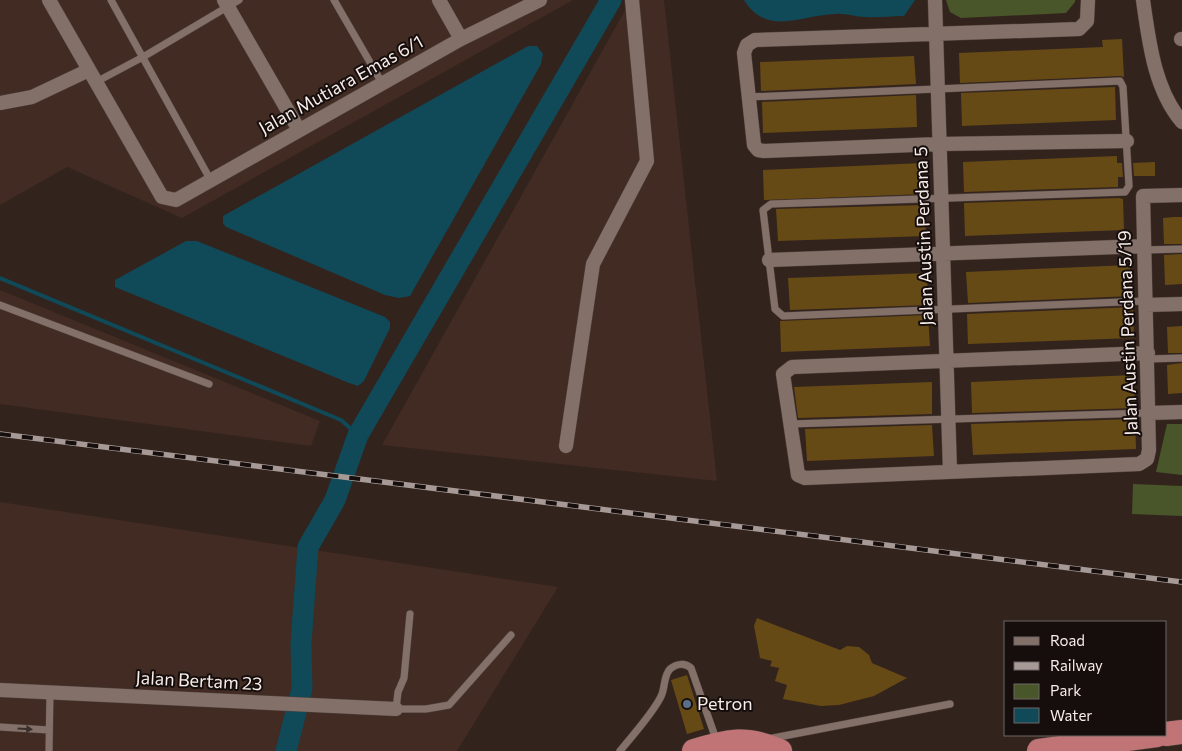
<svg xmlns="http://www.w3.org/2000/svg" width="1182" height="751" viewBox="0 0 1182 751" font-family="Commissioner,sans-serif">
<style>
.built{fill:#412b22}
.green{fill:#49562a}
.water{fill:#104958}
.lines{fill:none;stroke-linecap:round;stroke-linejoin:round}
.stream{stroke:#104958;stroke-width:4}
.river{stroke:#104958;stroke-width:21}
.building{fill:#664a16}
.service-casing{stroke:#4f423d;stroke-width:8}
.minor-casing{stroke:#4f423d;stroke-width:15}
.trunk-casing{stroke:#4f423d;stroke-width:25}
.service{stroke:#837069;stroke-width:7}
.minor{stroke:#837069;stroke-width:14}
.trunk{stroke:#c07475;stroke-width:24}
.rail-casing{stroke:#a79a96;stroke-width:5.5}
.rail{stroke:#150e0c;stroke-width:4;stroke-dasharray:11;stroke-linecap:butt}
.oneway{fill:#3c302d}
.service-dot{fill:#5c6f8a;stroke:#150e0c;stroke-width:2}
.labels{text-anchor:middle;stroke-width:4;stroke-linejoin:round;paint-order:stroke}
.street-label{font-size:18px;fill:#f7ece8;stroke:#150e0c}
.poi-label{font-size:18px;fill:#f7ece8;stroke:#150e0c;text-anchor:start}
</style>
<rect width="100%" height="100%" fill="#33231d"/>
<!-- built -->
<path class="built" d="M0,0h573l-391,218 -115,-51 -67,38z
M634,0h30l53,481 -335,-36 247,-442z
M0,290l320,131 -9,25 -311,-42z
M0,502l558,85 -101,164h-457z"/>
<!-- green -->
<path class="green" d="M946,0h129v2l-9,11 -105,5 -11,-6z
M1167,424h15v51l-26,-3z
M1133,484l49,2v30l-50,-2z"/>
<!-- water -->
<path class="water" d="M744,0h171l-11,16c-13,0 -26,2 -39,1 -10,0 -20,-4 -30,-3 -34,1 -68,23 -91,-14z
M528,46h9l6,8 -2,10 -131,232 -11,2 -14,-3 -159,-68 -3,-4v-7z
M186,241h11l188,76 5,5v6l-26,53 -6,5 -9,-3 -234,-96v-7z"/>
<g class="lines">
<!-- stream -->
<path class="stream" d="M0,278l341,142 17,15"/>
<!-- river -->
<path class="river" d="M286,751l16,-62 -1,-45 7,-97 27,-47 23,-65 253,-435"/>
</g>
<!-- building -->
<path class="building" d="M1122,39l2,38 -4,-1 -160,7 -1,-30 144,-6 -1,-7z
M914,56l2,28 -155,7 -1,-29z
M1115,87l1,33 -154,6 -1,-33z
M916,95l1,32 -154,6 -1,-31z
M1117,156v7h5l1,14h-5v10l-154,5 -1,-30z
M1155,162v14h-21l-1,-13z
M923,163l1,31 -160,6 -1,-30z
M1119,198l4,1 1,31 -159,6 -1,-33z
M925,205l1,31 -148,5 -2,-32z
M1174,217h8v27h-18l-1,-26z
M1182,254v30l-17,1 -1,-30z
M1130,265l1,31 -163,7 -2,-31z
M927,273l1,32 -138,5 -2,-32z
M1133,307l1,31 -166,6 -1,-30z
M928,315l2,31 -149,6 -1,-31z
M1182,326v27h-14l-1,-26z
M1182,363v30l-14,1 -1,-29z
M1134,375l1,33 -163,5 -1,-31z
M932,382v32l-134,4 -4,-31z
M1135,419l1,30 -163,6 -2,-31z
M932,425l2,31 -127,5 -2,-32z
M757,618l83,32 7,-4 12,1 10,8 3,8 35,15 -33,18 -35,9 -18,1 -38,-7 4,-14 -12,-4 4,-13 -9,-2 2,-5 -12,-3 -6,-32z
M687,675l17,54 -17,5 -16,-54z"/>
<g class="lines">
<defs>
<path id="service" d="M111,0l99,179
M334,0l48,83
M96,82l47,-25 96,-57
M749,97l371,-16 3,6 6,99 -4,6 -354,12 -8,6 12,99 8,7 363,-15
M1144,250l38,-1
M0,305l209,79
M1148,359l34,-1
M790,424l359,-11
M410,614l-6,64 -6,14 -2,17h30l23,-4 62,-70
M0,727l49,3
M768,739l182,-35
M49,751l1,-58
M620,751c11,-14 36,-41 42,-57 3,-8 2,-19 8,-25 7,-6 15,-6 21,-1l26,74"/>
<path id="minor" d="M49,0l113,197 14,3 285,-161 79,-39
M224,0l75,130
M439,0l22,39
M935,0l15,471
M1088,0l-1,21 -8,8 -324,11 -8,5 -3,8 10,92 4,5 6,1 175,-7 188,-3
M1143,0c6,41 11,89 39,122
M1181,39h1
M0,103l32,-6 57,-27
M769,260l375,-14
M1146,305l36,-1
M1148,353l-356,14 -9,7 15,101 7,3 334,-14 8,-5 2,-9 -6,-254 39,-1
M1150,413l32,-1
M566,446l27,-182 54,-103 -15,-161
M0,690l396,19"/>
<path id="trunk" d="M1166,734l16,-2
M694,751c35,-10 51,-15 86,0
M1039,751l118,-16"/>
</defs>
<!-- service casing -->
<use href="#service" class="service-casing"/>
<!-- minor casing -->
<use href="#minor" class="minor-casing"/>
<!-- trunk casing -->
<use href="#trunk" class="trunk-casing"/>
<!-- service -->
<use href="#service" class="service"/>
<!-- minor -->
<use href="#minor" class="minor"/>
<!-- trunk -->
<use href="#trunk" class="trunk"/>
<defs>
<path id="rail" d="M0,434l1182,148"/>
</defs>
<!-- rail casing -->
<use href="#rail" class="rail-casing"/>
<!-- rail -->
<use href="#rail" class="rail"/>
</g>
<!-- one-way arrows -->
<defs><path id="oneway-solid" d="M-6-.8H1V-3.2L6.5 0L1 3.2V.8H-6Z" transform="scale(1.25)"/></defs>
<use class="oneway" href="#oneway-solid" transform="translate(25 729) rotate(4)"/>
<!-- markers -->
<circle class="service-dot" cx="687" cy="704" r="5"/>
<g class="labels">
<!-- street labels -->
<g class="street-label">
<text transform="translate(341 85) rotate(-29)" y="6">Jalan Mutiara Emas 6/1</text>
<text transform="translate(924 236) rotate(-92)" y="6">Jalan Austin Perdana 5</text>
<text transform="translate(1128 333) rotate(-92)" y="6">Jalan Austin Perdana 5/19</text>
<text transform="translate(199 681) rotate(3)" y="6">Jalan Bertam 23</text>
</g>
<!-- poi labels -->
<g class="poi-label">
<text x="697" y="710">Petron</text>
</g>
</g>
<!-- legend -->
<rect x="1004" y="621" width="162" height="115" fill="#150e0c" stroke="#6f6764"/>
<rect x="1014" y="637" width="25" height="8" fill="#837069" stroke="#6f6764"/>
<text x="1050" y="646" font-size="15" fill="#f7ece8">Road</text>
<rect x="1014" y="662" width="25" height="8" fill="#a79a96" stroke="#6f6764"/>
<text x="1050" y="671" font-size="15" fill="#f7ece8">Railway</text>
<rect x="1014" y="684" width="25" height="15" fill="#49562a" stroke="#6f6764"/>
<text x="1050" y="696" font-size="15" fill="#f7ece8">Park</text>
<rect x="1014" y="708" width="25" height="15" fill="#104958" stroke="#6f6764"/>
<text x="1050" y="721" font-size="15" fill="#f7ece8">Water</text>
</svg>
